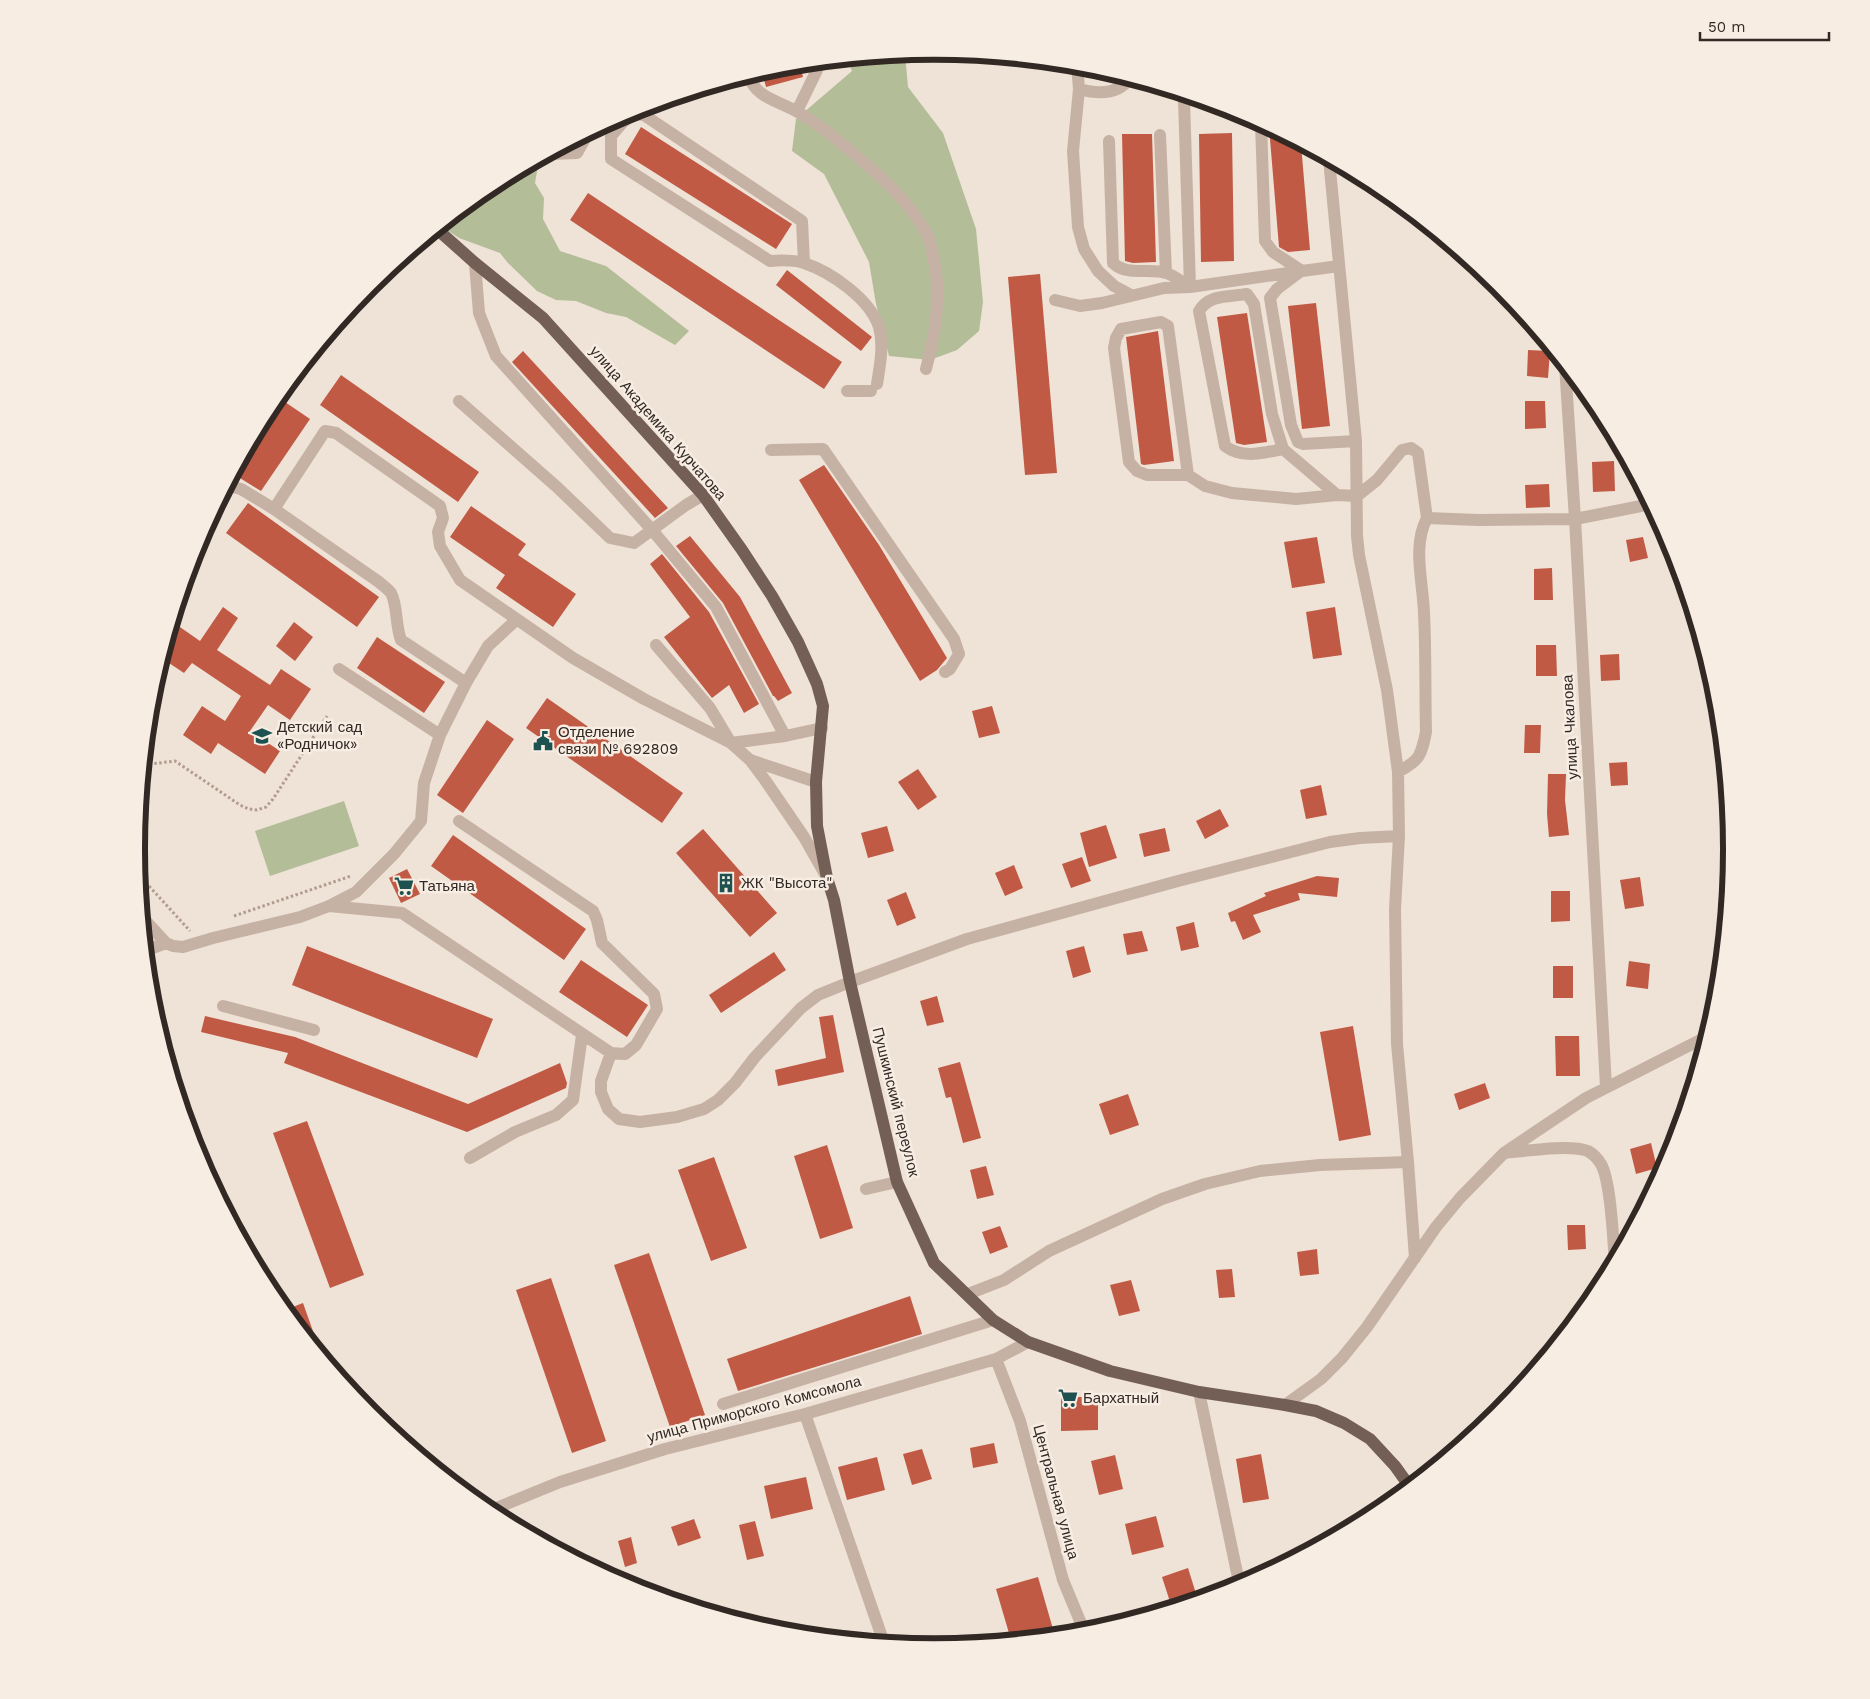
<svg xmlns="http://www.w3.org/2000/svg" width="1870" height="1699" viewBox="0 0 1870 1699" font-family="'Work Sans',sans-serif">
<style>
.green{fill:#b3bd98}
.building{fill:#c15a44}
.lines{fill:none;stroke-linecap:round;stroke-linejoin:round}
.path{stroke:#b29c8f;stroke-width:3;stroke-dasharray:2.5 2.5;stroke-linecap:butt}
.minor{stroke:#c6b2a4;stroke-width:12}
.major{stroke:#745f57;stroke-width:12}
.labels{text-anchor:middle;stroke-width:5;stroke-linejoin:round;paint-order:stroke}
.street-label{font-size:15px;fill:#322925;stroke:#f8ede3}
.poi-label{font-size:15px;fill:#322925;stroke:#f8ede3;text-anchor:start}
.rim{fill:none;stroke:#322925;stroke-width:6}
</style>
<rect width="100%" height="100%" fill="#efe2d7"/>
<!-- green -->
<path class="green" d="M905,54l3,33 35,46 33,96 7,73 -4,29 -22,19 -27,10 -41,-4 -13,-52 -7,-42 -45,-88 -32,-23 4,-32 56,-48 -5,-11z
M539,160l-4,23 9,15 -1,21 17,32 46,15 83,65 -14,14 -49,-28 -20,-4 -30,-12 -20,-1 -19,-9 -29,-28 -8,-10 -41,-15 -16,-11 49,-41z
M344,801l15,45 -89,30 -15,-45z"/>
<!-- building -->
<path class="building" d="M800,65l3,12 -37,10 -4,-15 18,-5z
M641,127l151,97 -16,25 -151,-95z
M1269,127l32,17 9,106 -22,2 -9,-5z
M1232,133l2,128 -33,1 -2,-128z
M1122,134h30l4,128 -23,1 -8,-2z
M588,193l254,169 -18,27 -254,-169z
M787,270l85,67 -11,14 -85,-66z
M1040,274l17,199 -32,2 -17,-198z
M1316,303l14,123 -28,3 -14,-123z
M1247,313l20,129 -23,3 -8,-2 -19,-126z
M1158,331l16,130 -30,4 -3,-1 -15,-127z
M1528,350l22,1 -2,27 -21,-2z
M523,351l145,157 -13,10 -143,-156z
M341,375l138,97 -21,30 -138,-97z
M1525,401h20l1,27 -21,1z
M285,402l25,17 -49,72 -26,-16z
M1614,461l1,30 -22,1 -1,-30z
M824,465l55,80 68,113 -10,12 -17,11 -121,-201z
M1549,484l1,23 -24,1 -1,-23z
M248,503l131,94 -22,30 -131,-94z
M471,506l55,38 -8,11 58,39 -23,33 -57,-39 9,-13 -55,-38z
M690,536l50,61 52,96 -14,8 -4,-5h-1l-50,-93 -47,-57z
M1317,537l8,46 -33,5 -8,-46z
M1643,537l5,21 -18,4 -4,-22z
M662,554l47,58 50,92 -15,9 -15,-28 -17,13 -48,-61 26,-20 -40,-53z
M1552,568l1,32h-19v-31z
M223,607l15,11 -21,32 53,35 11,-16 30,20 -21,31 -22,-15 -18,26 30,20 -15,23 -47,-31 -7,11 -28,-19 19,-29 23,15 16,-25 -49,-33 -8,10 -21,-14 7,-23 7,-11 23,16z
M1335,607l7,48 -29,4 -7,-47z
M294,622l19,15 -18,24 -19,-15z
M377,637l68,45 -21,31 -67,-45z
M1536,645h20l1,31h-21z
M1619,654l1,26 -19,1 -1,-26z
M547,698l136,95 -21,30 -136,-95z
M992,706l8,27 -21,5 -7,-27z
M487,720l27,19 -51,74 -26,-18z
M1525,725h16l-1,28h-16z
M1627,762l1,23 -17,1 -2,-23z
M918,769l19,28 -19,13 -20,-28z
M1548,774h18l-1,26 4,35 -20,2 -2,-23z
M1321,785l6,30 -21,4 -6,-29z
M1220,809l9,17 -24,13 -9,-18z
M1106,825l11,33 -28,9 -9,-34z
M887,826l7,25 -26,7 -7,-25z
M1165,828l5,23 -26,6 -5,-23z
M703,829l74,84 -27,24 -74,-84z
M453,835l133,94 -22,31 -133,-94z
M1082,857l9,24 -20,7 -9,-24z
M1014,865l9,23 -18,8 -10,-23z
M407,869l13,25 -19,9 -12,-25z
M1317,876l22,2 -2,19 -39,-4 2,7 -47,15 8,17 -18,8 -8,-19 -4,1 -3,-9 38,-17 -2,-3z
M1640,877l4,29 -19,3 -5,-29z
M1551,891h19v30l-19,1z
M906,892l10,26 -19,8 -10,-26z
M1194,922l5,25 -18,4 -5,-24z
M1142,931l6,20 -21,4 -4,-21z
M307,946l186,73 -16,39 -185,-73z
M1084,946l7,26 -18,6 -7,-27z
M774,952l12,18 -65,43 -12,-18z
M581,960l67,45 -21,32 -68,-45z
M1629,961l21,3 -2,25 -22,-3z
M1553,966h20v32h-20z
M937,996l7,26 -17,4 -7,-25z
M833,1015l11,57 -66,14 -3,-16 51,-12 -7,-41z
M205,1016l90,21 173,67 92,-41 7,20 -1,5 -99,44 -183,-69 4,-10 -87,-21z
M1353,1026l18,109 -32,6 -19,-109z
M1555,1036h24l1,40h-24z
M960,1062l21,76 -18,5 -12,-46 -5,1 -8,-30z
M1485,1083l5,15 -31,12 -5,-16z
M1128,1094l11,31 -29,10 -11,-31z
M307,1121l57,154 -34,13 -57,-155z
M1651,1143l6,25 -21,6 -6,-25z
M827,1145l26,83 -33,11 -26,-83z
M714,1157l33,91 -36,13 -33,-91z
M986,1166l8,29 -17,4 -7,-29z
M1567,1225h18l1,24 -18,1z
M1000,1226l8,21 -18,7 -8,-22z
M1317,1249l2,25 -19,2 -3,-24z
M649,1253l56,162 -35,12 -56,-162z
M1232,1269l3,28 -16,1 -3,-28z
M551,1278l55,163 -34,12 -56,-163z
M1131,1280l9,31 -21,5 -9,-31z
M910,1296l12,38 -184,57 -11,-32z
M303,1303l16,45 -2,1 -32,-39z
M1061,1397h37v33l-37,1z
M994,1443l4,20 -25,5 -3,-20z
M922,1449l10,30 -20,6 -9,-31z
M1261,1454l8,45 -26,4 -7,-44z
M1115,1455l8,34 -24,6 -8,-34z
M877,1457l8,33 -38,10 -9,-33z
M806,1477l7,32 -42,10 -7,-33z
M1156,1516l8,31 -32,8 -7,-31z
M694,1519l7,19 -23,8 -7,-19z
M755,1521l9,35 -17,4 -8,-35z
M631,1537l6,26 -12,4 -7,-26z
M1188,1568l10,32 -26,8 -10,-31z
M1038,1577l17,59 -44,4 -15,-51z"/>
<g class="lines">
<!-- path -->
<path class="path" d="M145,767l6,-3 24,-3 65,44 9,4 8,1 9,-3 7,-8 54,-83
M139,875l51,56
M234,916l117,-40"/>
<!-- minor -->
<path class="minor" d="M1077,65l2,24 -6,62 5,76 6,22 14,22 16,15 17,9
M749,76c6,21 29,25 47,35 22,12 44,31 64,48 26,22 53,47 69,79 2,6 3,13 4,19 9,37 3,76 -7,112
M1079,89c18,5 39,6 51,-11
M797,111l20,-41 -2,-7
M1261,123l4,118 8,11 29,19 37,-5
M1160,135l6,138
M1109,141l4,122c15,14 36,4 53,10 8,2 17,10 24,14
M550,154l27,-1 10,-18
M1329,159l27,282 1,95 2,19 28,135 11,82 1,64 -4,73 2,135 11,118 7,96
M475,263l4,50 17,43 157,175 63,76 69,129
M804,263l-2,-42 -158,-106 -11,-1 -10,8 -12,14v23l159,102c11,-1 24,-1 34,2 27,9 66,36 75,64 5,18 1,38 -2,57
M1301,271l-24,18 -7,9 21,127 7,17 5,2 53,-3
M1190,287l-6,-187 14,-1
M1055,300l25,6 22,-3 62,-15 26,-1 112,-16
M1565,365l10,154 31,568
M847,391h24
M459,401l99,87 52,50 24,5 52,-38 17,-10
M1283,449l-11,-35 -18,-110 -7,-10c-18,3 -38,0 -48,17l26,135c17,13 38,7 58,3l54,46
M771,450l52,-1 131,190 5,15 -9,15 -5,3
M1188,475l-20,-149 -7,-4 -40,7 -5,9 -2,10 15,114 8,9 10,4h41l17,11 27,7 64,6 41,-4 20,1 20,-16 25,-30 9,-2 7,5 9,65 51,2 97,-1 76,-15
M229,486l12,3 33,20
M656,645l54,63 21,35 54,-7 37,-8
M339,669l101,66
M466,683l-65,-43c-6,-15 -3,-34 -10,-47 -3,-4 -9,-8 -12,-11l-105,-73 51,-78 11,2 104,73 3,12 -5,14 2,14 20,34 113,78 71,41 87,44 19,17 15,20 39,57 21,37
M750,760l66,22
M1398,772c22,-12 23,-16 28,-40 -1,-39 0,-79 -2,-119 -1,-31 -12,-67 3,-95
M329,906l73,7 209,140 14,1 11,-9 21,-36 -3,-15 -52,-51 -5,-23 -4,-9 -134,-90
M144,919l22,24 7,3 10,1 30,-9 87,-21 29,-11 27,-14 38,-38 27,-33 3,-38 16,-48 26,-52 22,-37 28,-26
M147,950l19,-7
M223,1006l91,24
M611,1053l-10,28v11l7,17 11,10 21,3 37,-5 27,-8 14,-9 17,-17 20,-26 46,-49 17,-13 32,-13 117,-43 211,-58 152,-39 30,-4 39,-2
M1504,1153c21,-2 66,-9 84,-2 5,3 10,8 13,13 10,18 12,76 14,98
M470,1158l45,-26 41,-17 17,-15 9,-65
M866,1189l31,-7
M968,1294l36,-14 45,-29 113,-52 43,-15 55,-13 60,-6 88,-3
M996,1359l24,62 43,159 22,53
M1199,1392l41,195
M723,1404l270,-84
M1285,1405l36,-26 21,-21 25,-31 69,-100 24,-29 44,-45 82,-55 122,-62
M805,1414l79,229
M489,1511l71,-29 105,-33 140,-35 191,-55 32,-17"/>
<!-- major -->
<path class="major" d="M438,230l37,33 68,55 160,177 39,55 30,46 26,46 19,42 6,22 -7,76 1,44 10,52 7,22 16,82 47,200 37,81 59,57 35,22 82,29 89,21 86,13 31,6 28,12 26,16 25,27 15,21"/>
</g>
<!-- icons -->
<defs>
<symbol id="school-bare" viewBox="-9 -9 18 18"><path d="M0-5L7-2L0 1L-7-2ZM-4 1L0 2.5L4 1V4Q0 6-4 4Z" fill="#1d5251" stroke="#f8ede3" stroke-width="2.5" paint-order="stroke"/></symbol>
<symbol id="civic-bare" viewBox="-9 -9 18 18"><path d="M-.6-6.5H3V-4.5H.6V-3L4-1V1h2V6H-6V1h2V-1L-.6-3ZM-1.2 2.5V6h2.4V2.5Z" fill="#1d5251" stroke="#f8ede3" stroke-width="2.5" paint-order="stroke"/></symbol>
<symbol id="building-bare" viewBox="-9 -9 18 18"><path d="M-4-6H4V6H1V3H-1V6H-4ZM-2.5-4.3h1.7v1.8h-1.7ZM.8-4.3h1.7v1.8H.8ZM-2.5-1h1.7V.8h-1.7ZM.8-1h1.7V.8H.8Z" fill="#1d5251" stroke="#f8ede3" stroke-width="2.5" paint-order="stroke"/></symbol>
<symbol id="supermarket-bare" viewBox="-9 -9 18 18"><path d="M-6-5.5h2.5l.6 2H6L4.5 2H-2.5L-4.4-4H-6ZM-1.5 3.2a1.3 1.3 0 1 0 .1 0ZM3 3.2a1.3 1.3 0 1 0 .1 0Z" fill="#1d5251" stroke="#f8ede3" stroke-width="2.5" paint-order="stroke"/></symbol>
</defs>
<g fill-rule="evenodd">
<use href="#school-bare" x="248" y="722" width="28" height="28"/>
<use href="#civic-bare" x="529" y="727" width="28" height="28"/>
<use href="#building-bare" x="712" y="869" width="28" height="28"/>
<use href="#supermarket-bare" x="390" y="872" width="28" height="28"/>
<use href="#supermarket-bare" x="1054" y="1384" width="28" height="28"/>
</g>
<g class="labels">
<!-- street labels -->
<g class="street-label">
<text transform="translate(658 423) rotate(49)" y="5">улица Академика Курчатова</text>
<text transform="translate(1570 727) rotate(-93)" y="5">улица Чкалова</text>
<text transform="translate(896 1102) rotate(76)" y="5">Пушкинский переулок</text>
<text transform="translate(754 1409) rotate(-15)" y="5">улица Приморского Комсомола</text>
<text transform="translate(1056 1492) rotate(75)" y="5">Центральная улица</text>
</g>
<!-- poi labels -->
<g class="poi-label">
<text x="277" y="732">Детский сад<tspan x="277" dy="17">«Родничок»</tspan></text>
<text x="558" y="737">Отделение<tspan x="558" dy="17">связи № 692809</tspan></text>
<text x="741" y="888">ЖК "Высота"</text>
<text x="419" y="891">Татьяна</text>
<text x="1083" y="1403">Бархатный</text>
</g>
</g>
<!-- crop -->
<path d="M0 0H1870V1699H0ZM145 849a789 789 0 1 1 1578 0a789 789 0 1 1-1578 0Z" fill="#f8ede3" fill-rule="evenodd"/>
<path class="rim" d="M145 849a789 789 0 1 1 1578 0a789 789 0 1 1-1578 0Z"/>
<!-- scale -->
<path d="M1700 32v8h129v-8" fill="none" stroke="#322925" stroke-width="2.5"/>
<text x="1708" y="32" font-size="15" fill="#322925" stroke="#f8ede3" stroke-width="4" paint-order="stroke">50 m</text>
</svg>
